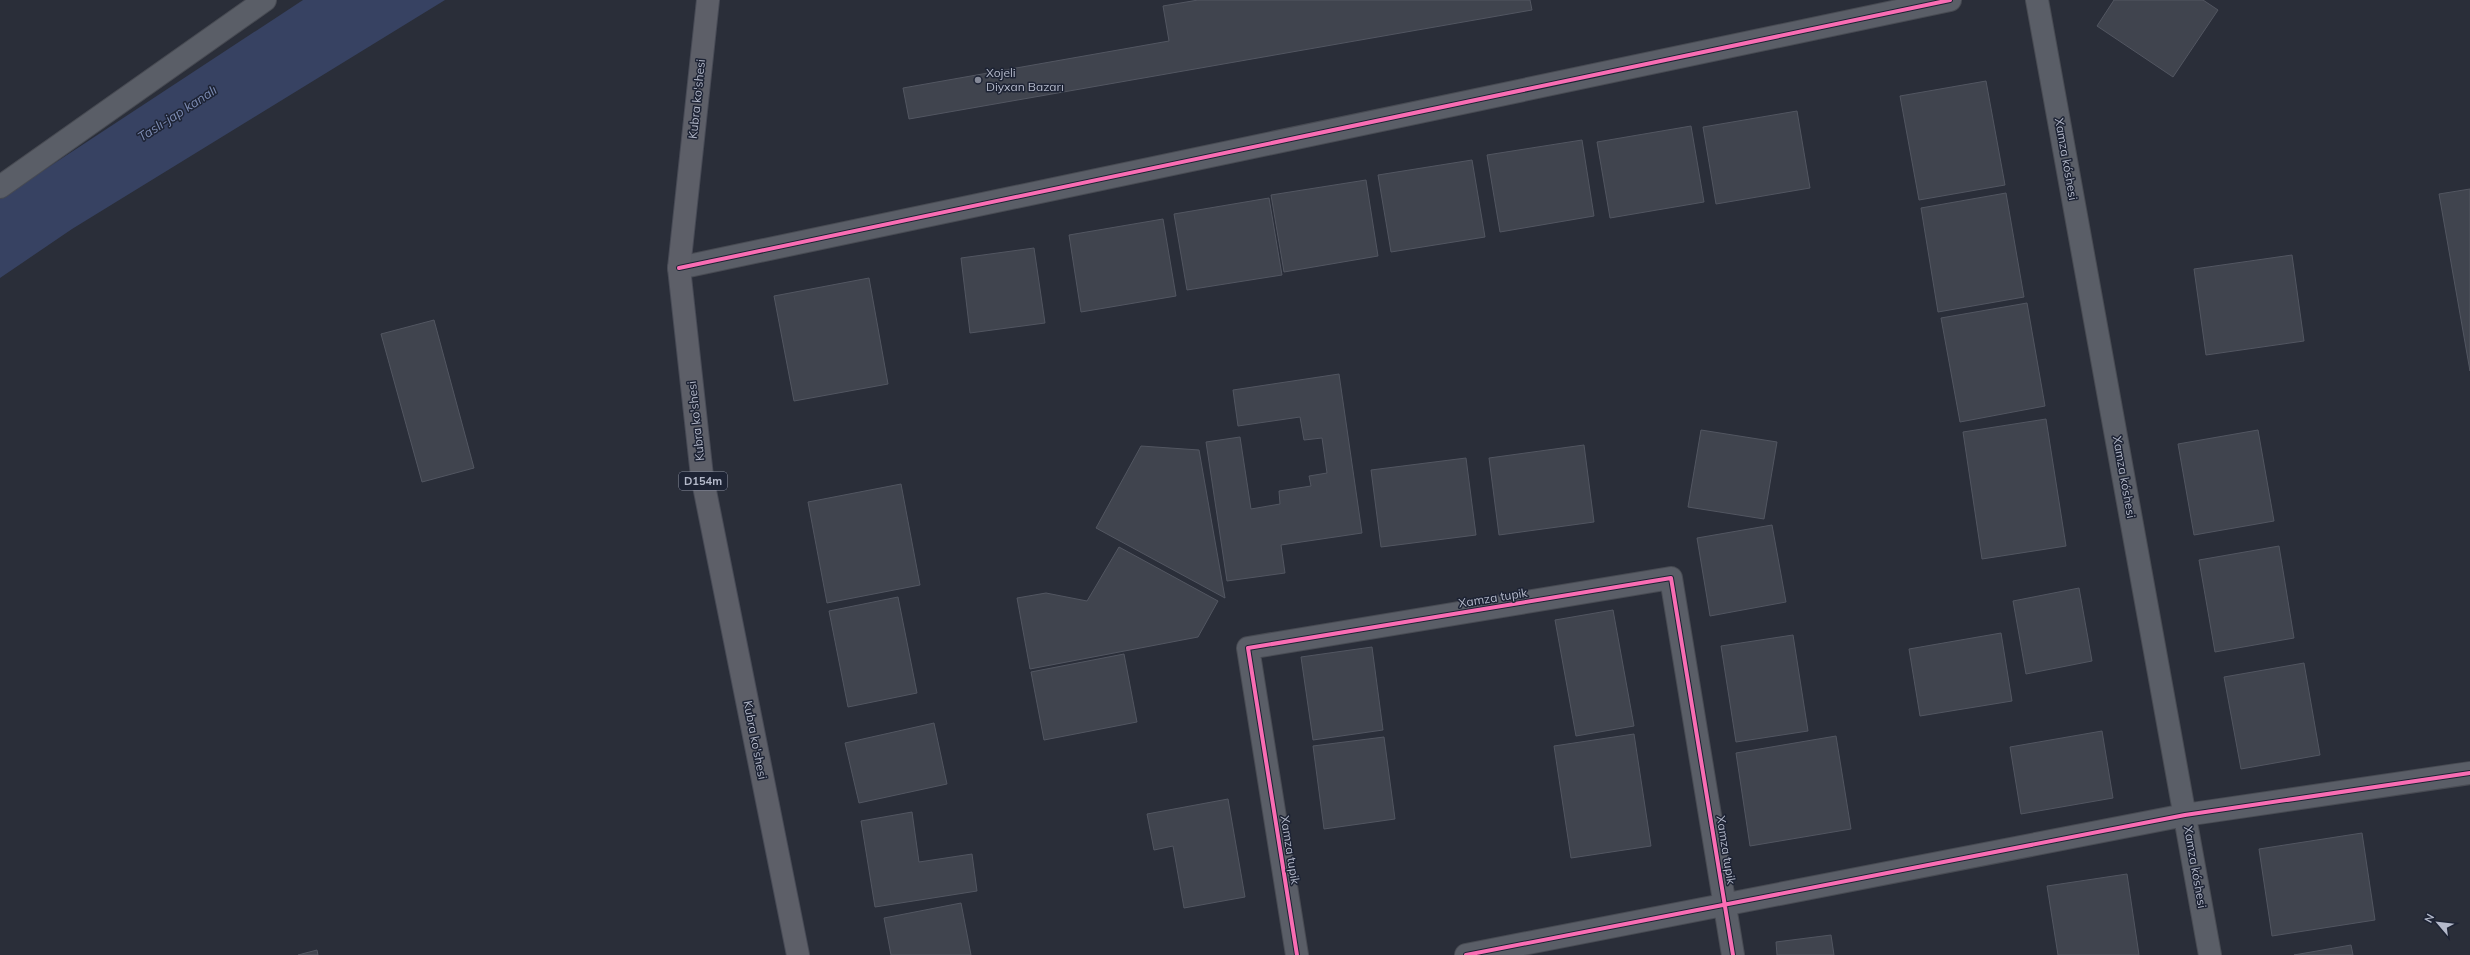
<svg xmlns="http://www.w3.org/2000/svg" width="2470" height="955" viewBox="0 0 2470 955" font-family="Mulish,sans-serif">
<style>
.water{fill:#374262}
.building{fill:#40444e;stroke:#525661}
.lines{fill:none;stroke-linecap:round;stroke-linejoin:round}
.minor-casing{stroke:#484b53;stroke-width:24}
.major-casing{stroke:#484b56;stroke-width:24}
.minor{stroke:#5a5e67;stroke-width:22}
.major{stroke:#5d5f68;stroke-width:22}
.cycleway-casing{stroke:#1d2334;stroke-width:6}
.cycleway{stroke:#f96db3;stroke-width:4}
.poi-dot{fill:#848897;stroke:#1d2334;stroke-width:1.5}
.labels{text-anchor:middle;stroke-width:3;stroke-linejoin:round;paint-order:stroke}
.shield{fill:#1d2334;stroke:#878c9d;stroke-width:1}
.shield-label{font-size:11px;font-weight:bold;fill:#b4b9ca}
.poi-label{font-size:12px;fill:#b4b9ca;stroke:#1d2334;text-anchor:start}
.street-label{font-size:12px;fill:#b4b9ca;stroke:#1d2334}
.water-label{font-size:13px;font-style:italic;fill:#7c8bb2;stroke:#1d2334}
</style>
<rect width="100%" height="100%" fill="#2a2e39"/>
<!-- water -->
<path class="water" d="M303,0h142l-373,229 -72,49v-79z"/>
<!-- building -->
<path class="building" d="M1198,0h332l2,10 -623,109 -6,-31 266,-47 -6,-35z
M2114,0h89l15,10 -45,67 -76,-51z
M1986,81l19,104 -86,15 -19,-104z
M1797,111l13,77 -94,16 -13,-77z
M1691,126l13,76 -94,16 -13,-76z
M1582,140l12,76 -94,16 -13,-77z
M1472,160l13,77 -94,15 -13,-77z
M1366,180l12,76 -94,16 -13,-77z
M2470,189v182l-31,-177z
M2006,193l18,104 -86,15 -17,-104z
M1269,198l13,77 -95,15 -13,-76z
M1163,219l13,77 -95,16 -12,-77z
M1034,248l11,75 -75,10 -9,-75z
M2292,255l12,86 -98,14 -12,-86z
M869,278l19,106 -94,17 -20,-105z
M2027,303l18,103 -85,16 -19,-104z
M434,320l40,148 -52,14 -41,-148z
M1339,374l23,159 -81,12 4,28 -58,8 -21,-139 34,-5 11,72 29,-5 -1,-13 32,-5 -2,-10 18,-3 -5,-35 -18,2 -4,-23 -62,9 -5,-36z
M2046,419l20,127 -84,13 -19,-127z
M1701,430l76,12 -13,77 -76,-12z
M2258,430l16,91 -80,14 -16,-91z
M1584,445l10,77 -95,13 -10,-77z
M1141,446l58,4 26,148 -129,-70z
M1466,458l10,77 -95,12 -10,-77z
M901,484l19,101 -93,18 -19,-101z
M1772,525l14,77 -76,14 -13,-78z
M2279,546l15,92 -79,14 -16,-92z
M1119,547l99,54 -20,36 -168,32 -13,-71 29,-5 41,8z
M2079,588l13,73 -66,13 -13,-73z
M898,597l19,96 -69,14 -19,-96z
M1613,610l21,116 -58,10 -21,-116z
M2001,633l11,68 -92,15 -11,-67z
M1793,635l15,96 -72,11 -15,-96z
M1372,647l11,83 -70,10 -12,-83z
M1124,654l13,68 -93,18 -13,-68z
M2304,663l16,92 -79,14 -17,-92z
M934,723l13,61 -88,19 -14,-60z
M2102,731l11,67 -92,16 -11,-67z
M1634,734l17,112 -80,12 -17,-112z
M1836,736l15,93 -101,17 -14,-93z
M1384,737l11,82 -71,10 -11,-83z
M1228,799l17,98 -61,11 -11,-62 -19,4 -7,-36z
M912,812l7,50 53,-8 5,37 -102,16 -14,-86z
M2362,833l13,87 -103,16 -13,-87z
M2127,874l12,81h-81l-11,-69z
M961,903l10,52h-80l-7,-37z
M1831,935l3,20h-57l-1,-13z
M2351,945l2,10h-59z
M317,950l1,5h-20z"/>
<g class="lines">
<defs>
<path id="minor" d="M2037,0l173,955
M0,187l265,-187
M679,268l1271,-268
M1297,955l-49,-307 423,-70 62,377
M1466,955l719,-140 285,-42"/>
<path id="major" d="M708,0l-29,268 23,208 96,479"/>
</defs>
<!-- minor casing -->
<use href="#minor" class="minor-casing"/>
<!-- major casing -->
<use href="#major" class="major-casing"/>
<!-- minor -->
<use href="#minor" class="minor"/>
<!-- major -->
<use href="#major" class="major"/>
<defs>
<path id="cycleway" d="M679,268l1271,-268
M1297,955l-49,-307 423,-70 62,377
M1466,955l719,-140 285,-42"/>
</defs>
<!-- cycleway casing -->
<use href="#cycleway" class="cycleway-casing"/>
<!-- cycleway -->
<use href="#cycleway" class="cycleway"/>
</g>
<!-- markers -->
<circle class="poi-dot" cx="978" cy="80" r="4"/>
<g class="labels">
<!-- shield labels -->
<rect class="shield" x="679" y="472" width="48" height="18" rx="3"/>
<g class="shield-label">
<text x="703" y="485">D154m</text>
</g>
<!-- poi labels -->
<g class="poi-label">
<text x="986" y="77">Xojeli<tspan x="986" dy="14">Diyxan Bazarı</tspan></text>
</g>
<!-- street labels -->
<g class="street-label">
<text transform="translate(697 99) rotate(-84)" y="4">Kubra ko'shesi</text>
<text transform="translate(2066 159) rotate(80)" y="4">Xamza kóshesi</text>
<text transform="translate(696 421) rotate(-96)" y="4">Kubra ko'shesi</text>
<text transform="translate(2124 477) rotate(80)" y="4">Xamza kóshesi</text>
<text transform="translate(1493 598) rotate(-9)" y="4">Xamza tupik</text>
<text transform="translate(755 740) rotate(79)" y="4">Kubra ko'shesi</text>
<text transform="translate(1290 850) rotate(81)" y="4">Xamza tupik</text>
<text transform="translate(1726 850) rotate(81)" y="4">Xamza tupik</text>
<text transform="translate(2195 867) rotate(80)" y="4">Xamza kóshesi</text>
</g>
<!-- water labels -->
<g class="water-label">
<text transform="translate(177 113) rotate(-33)" y="5">Taslı-jap kanalı</text>
</g>
</g>
<!-- north arrow -->
<g transform="translate(2438 923) rotate(298)" stroke="#1d2334" stroke-width="3" paint-order="stroke">
<path d="M0-3L7 15L0 10L-7 15Z" fill="#b4b9ca"/>
<text y="-6" font-size="11" font-weight="bold" text-anchor="middle" fill="#b4b9ca">N</text>
</g>
</svg>
